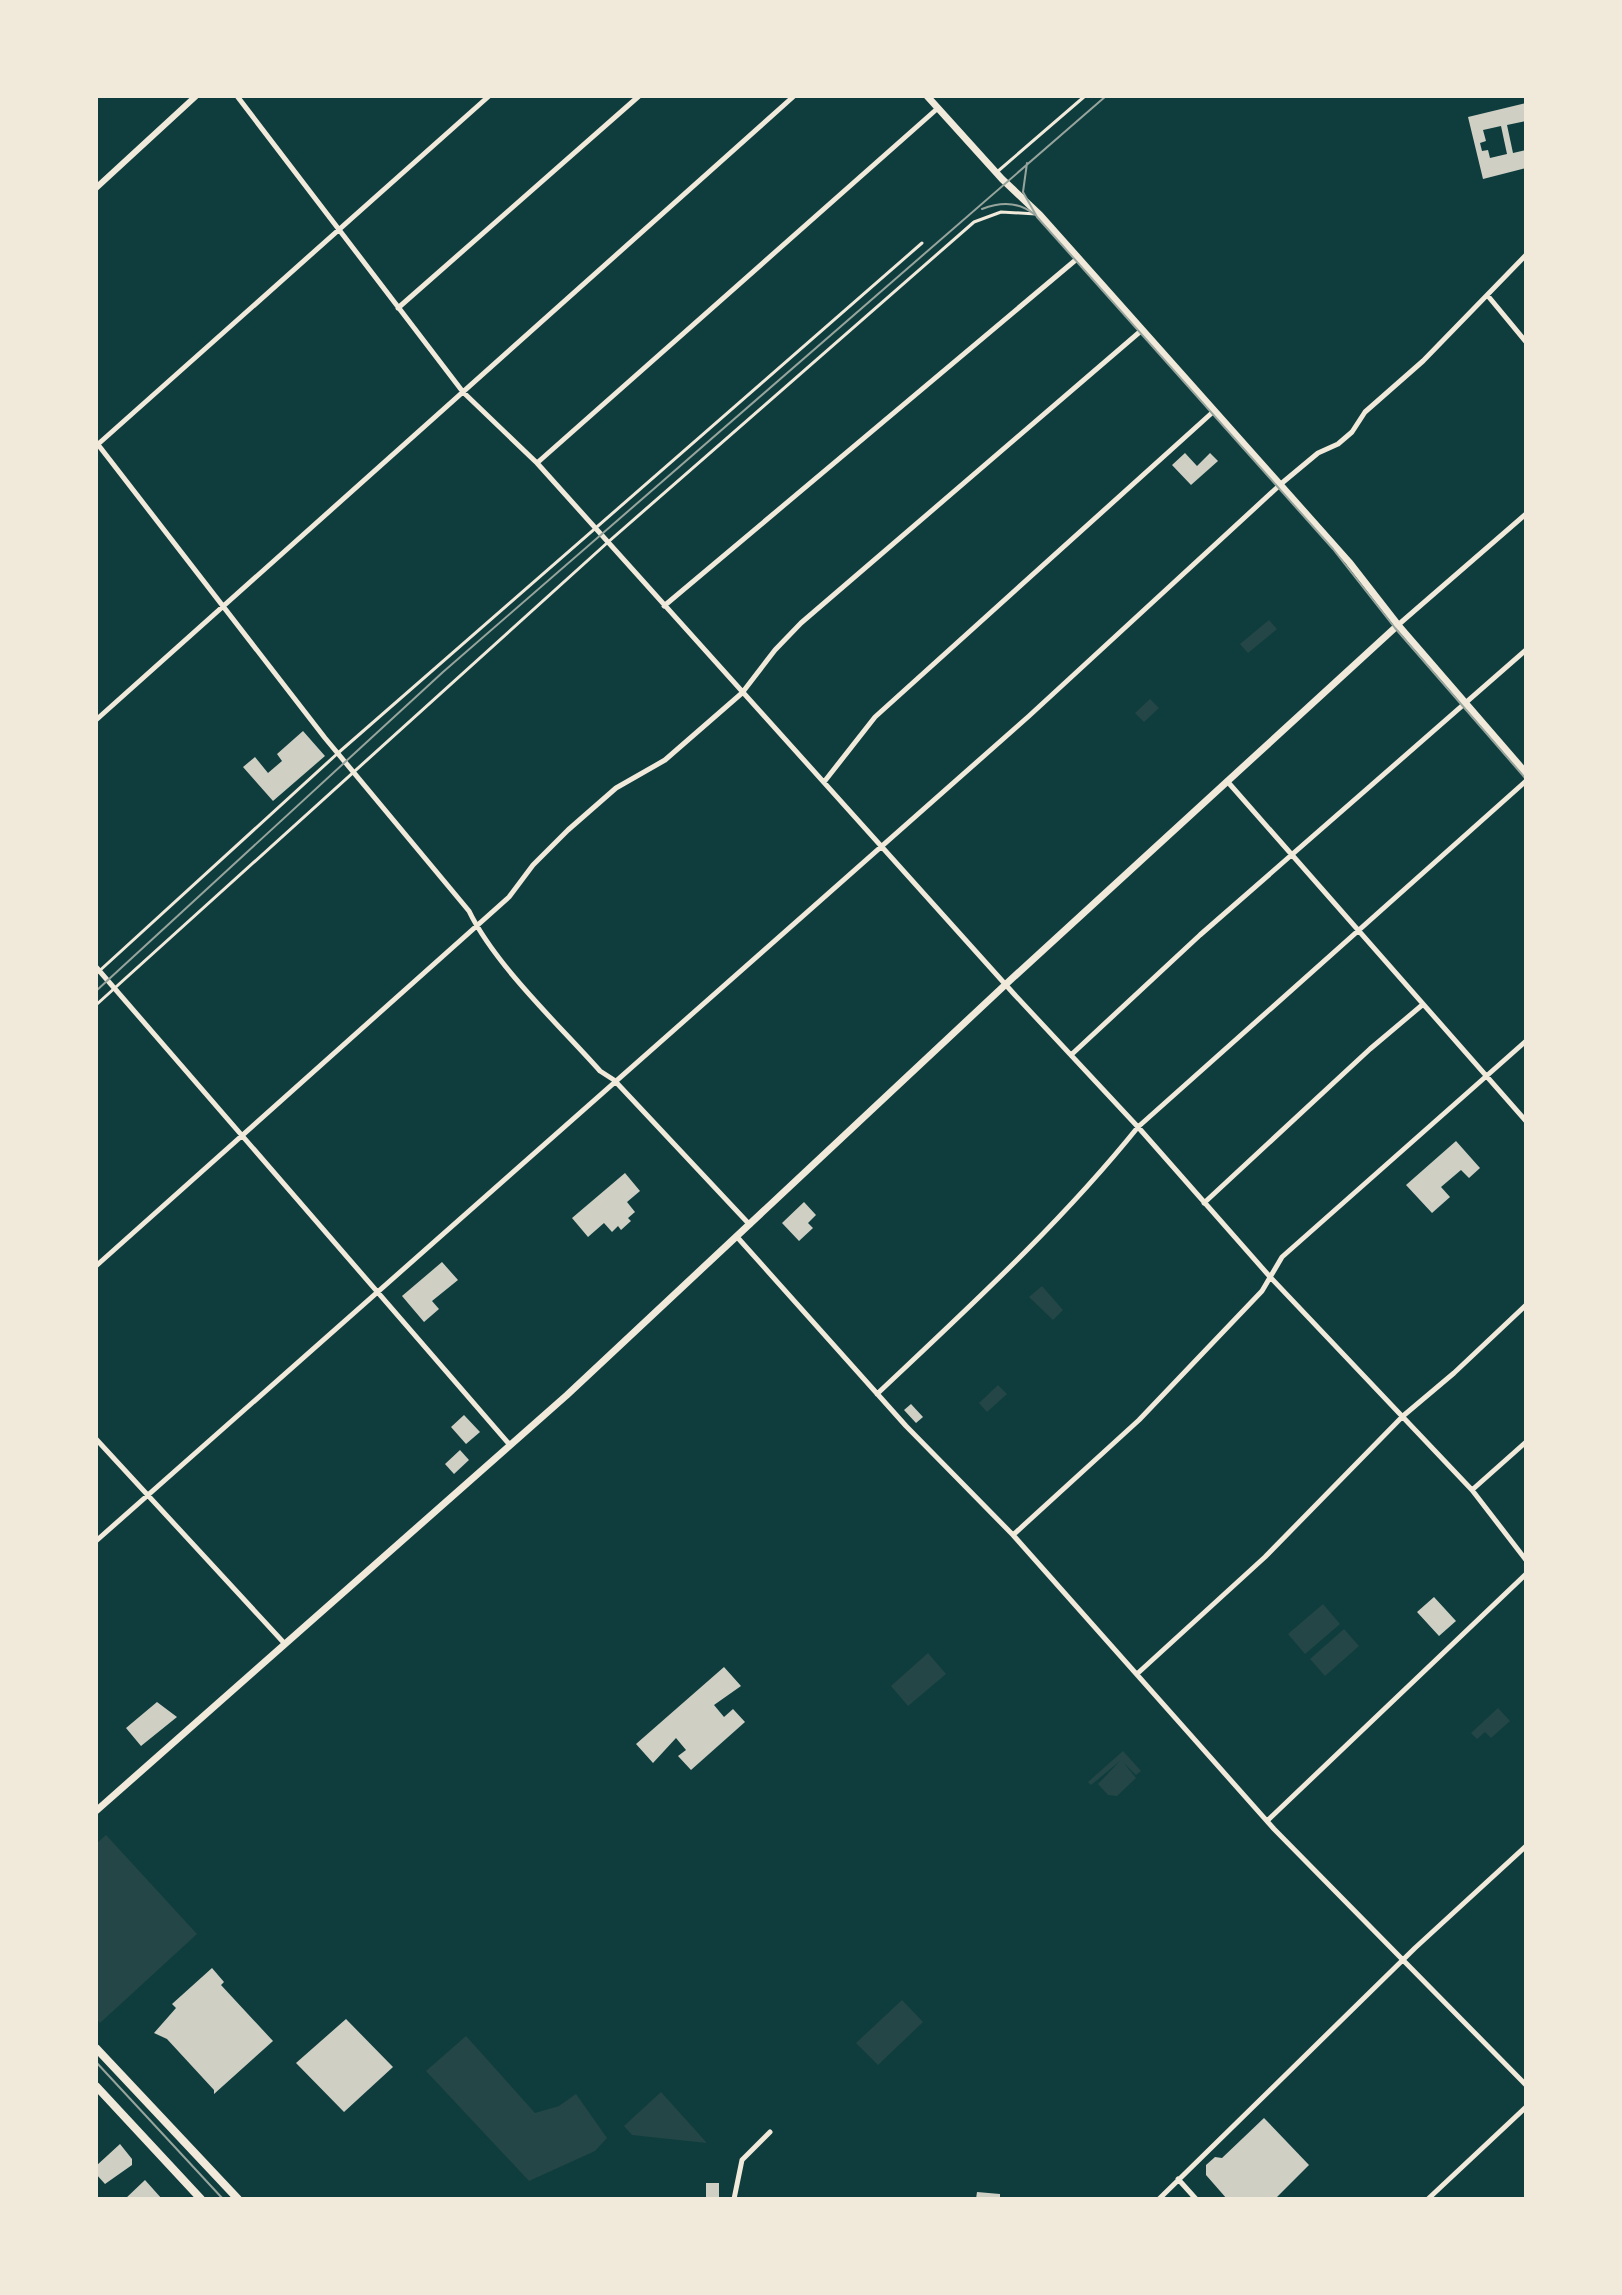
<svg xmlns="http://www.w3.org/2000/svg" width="1622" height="2295" viewBox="0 0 1622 2295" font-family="Overpass,sans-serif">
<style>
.green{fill:#244646}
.building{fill:#cfcfc3;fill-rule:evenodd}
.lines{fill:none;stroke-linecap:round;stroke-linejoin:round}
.service{stroke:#f1e9da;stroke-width:3}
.minor{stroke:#f1e9da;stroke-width:5}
.tertiary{stroke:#f1e9da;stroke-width:6}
.secondary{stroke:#f1e9da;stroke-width:7}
.primary{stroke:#f1e9da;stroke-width:8}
.tram{stroke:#97a49c;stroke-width:2}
</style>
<rect width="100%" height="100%" fill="#0f3d3e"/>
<!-- green -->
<path class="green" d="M1269,620l8,9 -29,24 -8,-9z
M1150,699l9,9 -15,14 -9,-9z
M1042,1286l21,24 -10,10 -24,-23z
M998,1385l9,9 -20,18 -8,-9z
M1323,1604l17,20 -35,30 -17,-20z
M1344,1629l15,17 -34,30 -15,-17z
M928,1653l18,21 -38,32 -17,-20z
M1498,1708l12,13 -19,17 -6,-6 -8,7 -6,-6z
M1123,1751l18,20 -5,4 -13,-13 13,16 -19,18 -9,-1 -10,-11 22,-23 -29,24 -3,-3z
M106,1835l91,99 -97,89 -4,-5v-174z
M902,2000l21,22 -45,43 -22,-22z
M466,2036l69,77 24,-7 17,-12 31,44 -12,13 -66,30 -103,-110z
M661,2092l46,51 -75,-8 -8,-9z"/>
<!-- building -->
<path class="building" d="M1526,103v18l-19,4 6,28 13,-3v18l-43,11 -15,-62zM1501,126l6,28 -17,4 -2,-8 -6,1 -2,-8 6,-2 -3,-11z
M1185,453l12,13 13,-13 8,8 -27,24 -19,-20z
M303,731l22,25 -52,45 -30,-34 12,-10 13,16 14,-12 -5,-7z
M1456,1141l24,27 -11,10 -8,-8 -20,17 9,10 -18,16 -26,-28z
M625,1173l15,18 -13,11 8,10 -7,6 3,3 -10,9 -3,-4 -6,6 -8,-9 -16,14 -16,-19z
M804,1202l12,13 -8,8 5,5 -14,13 -17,-18z
M442,1262l16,18 -26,21 7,8 -15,13 -22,-26z
M911,1404l12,13 -7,6 -12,-13z
M464,1415l16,17 -14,12 -15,-17z
M460,1450l9,10 -15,14 -9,-10z
M1434,1597l22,24 -17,15 -22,-24z
M724,1667l17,19 -27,19 10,12 9,-8 12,13 -54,48 -13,-14 8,-6 -10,-12 -23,25 -17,-19z
M157,1702l20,15 -36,29 -15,-18z
M212,1968l12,14 -3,3 52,56 -59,53v-4l-47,-51 -13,-6 22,-25 -4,-4z
M346,2019l47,48 -49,45 -48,-49z
M1264,2118l45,47 -34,34h-48l-21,-24v-10l9,-8 7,1z
M120,2144l12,15v6l-27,19 -9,-10v-8z
M145,2180l17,19h-37z
M706,2183h13v15h-13z
M977,2192l23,2v5h-24z"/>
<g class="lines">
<!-- service -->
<path class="service" d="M997,172l88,-76
M96,974l242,-221 584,-510
M96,1005l511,-462 367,-321 27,-10 35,2"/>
<!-- minor -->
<path class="minor" d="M237,96l226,296 74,71 477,531 124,133 133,151 201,212 54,70
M1488,296l38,46
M398,308l241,-212
M96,442l229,296 144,173c26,54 90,114 131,160l14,9 136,145
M96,446l393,-350
M537,463l401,-355
M664,606l414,-348
M1398,625l128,-111
M96,720l698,-624
M1227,781l299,340
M824,782l51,-65 339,-306
M96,967l414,478
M1071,1055l129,-120 326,-285
M1204,1203l166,-154 51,-43
M738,1238l168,188 107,109 261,294 252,256
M96,1266l413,-369 24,-32 35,-35 48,-42 49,-28 77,-67 33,-43 26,-27 341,-293
M877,1394c91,-86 183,-170 261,-267l388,-346
M96,1439l189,205
M1472,1490l54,-48
M1013,1535l126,-115 123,-129 20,-34 244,-216
M96,1541l933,-825 253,-233 36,-30 20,-9 14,-12 13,-20 58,-51 103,-106
M1138,1673l127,-116 138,-141 51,-43 72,-68
M1267,1821l259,-247
M1178,2179l18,20
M734,2199l8,-39 28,-28
M1159,2199l256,-251 111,-102
M1428,2199l98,-92"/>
<!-- tertiary -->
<path class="tertiary" d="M96,188l100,-92"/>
<!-- secondary -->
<path class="secondary" d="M927,96l75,83 38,36 309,347 49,63 128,148
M96,1811l471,-416 438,-410 393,-360"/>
<!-- primary -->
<path class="primary" d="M96,2048l142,151
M96,2086l105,113"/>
<!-- tram -->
<path class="tram" d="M1027,163l-4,29 14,25 296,332 62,79 131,151
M982,209c18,-7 36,-8 52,5
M96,991l347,-319 663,-576
M96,2062l127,137"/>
</g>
<!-- border -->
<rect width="1622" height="2295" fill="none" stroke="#f1e9da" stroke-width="196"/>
</svg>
